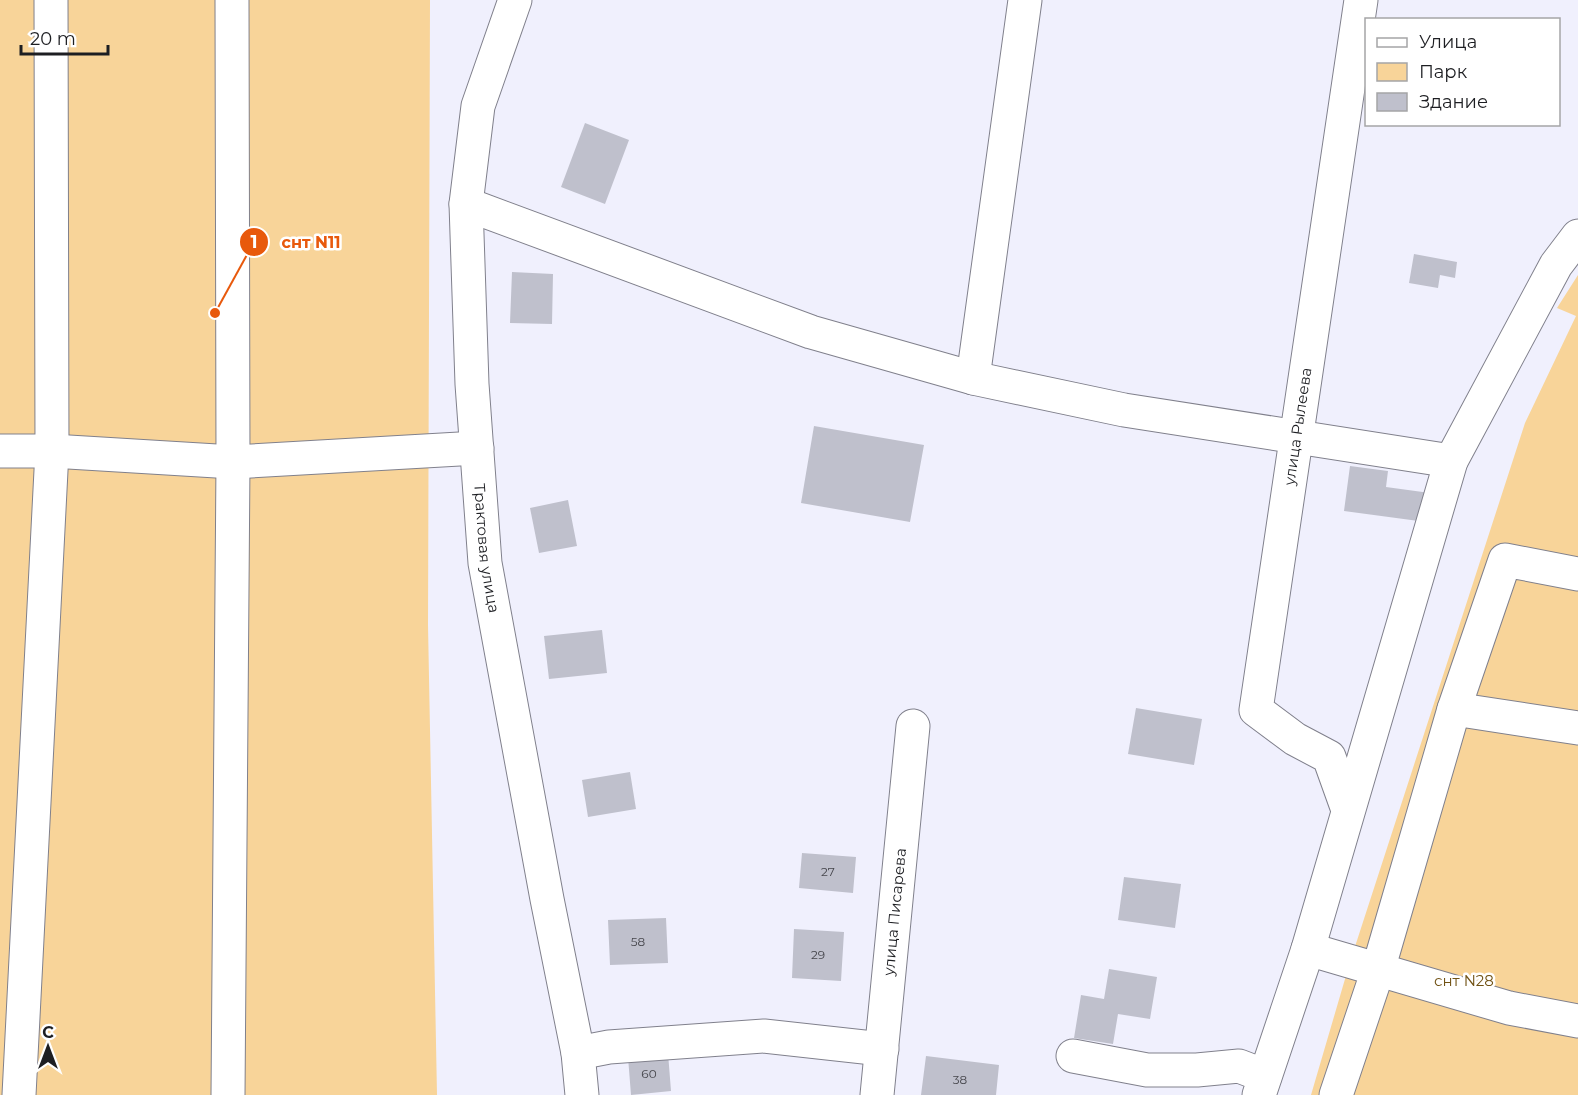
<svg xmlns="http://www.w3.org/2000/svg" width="1578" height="1095" viewBox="0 0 1578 1095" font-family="Montserrat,sans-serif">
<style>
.green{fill:#f8d499}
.building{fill:#bfc0cc}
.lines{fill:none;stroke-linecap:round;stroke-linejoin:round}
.minor-casing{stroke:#80808c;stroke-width:35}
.minor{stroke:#fff;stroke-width:33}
.labels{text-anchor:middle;stroke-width:5;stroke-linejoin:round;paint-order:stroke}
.number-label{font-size:12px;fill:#46464c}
.street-label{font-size:15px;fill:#1d1e22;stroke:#fff}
.park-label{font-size:15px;fill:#705113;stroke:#fff}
.leader{fill:none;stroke:#e8590c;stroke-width:2}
.callout-dot{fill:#e8590c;stroke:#fff;stroke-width:2}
.mark-label{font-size:18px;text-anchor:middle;font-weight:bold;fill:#fff}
.callout-label{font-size:16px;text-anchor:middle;font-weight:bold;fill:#e8590c;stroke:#fff;stroke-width:5;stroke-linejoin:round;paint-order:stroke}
</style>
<rect width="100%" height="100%" fill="#f0f0fd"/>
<!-- green -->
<path class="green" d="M0,0h430l-2,625 9,470h-437z
M1578,275v820h-267l39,-133 175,-539 51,-107 -19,-8z"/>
<!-- building -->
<path class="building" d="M585,123l44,17 -24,64 -44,-17z
M1414,254l43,8 -2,16 -15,-3 -2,13 -29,-5z
M512,272l41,2 -1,50 -42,-1z
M814,426l110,19 -14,77 -109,-19z
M1350,466l38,5 -2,16 44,6 -4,29 -82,-11z
M568,500l9,46 -38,7 -9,-45z
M602,630l5,43 -58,6 -5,-43z
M1136,708l66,11 -8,46 -66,-11z
M630,772l6,37 -48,8 -6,-37z
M802,853l54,4 -3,36 -54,-5z
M1124,877l57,7 -6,44 -57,-8z
M666,918l2,45 -58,2 -2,-45z
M794,929l50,3 -3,49 -49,-3z
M1109,969l48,8 -7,42 -32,-5 -5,30 -39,-6 7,-43 23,4z
M668,1053l3,38 -40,4 -3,-38z
M926,1056l73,9 -3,30h-75z"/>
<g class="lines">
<defs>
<g id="minor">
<path id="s1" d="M515,0l-37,106 -12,98 6,180 13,179 62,336 31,154 4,42"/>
<path d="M466,204l345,128 162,46 151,32 327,51"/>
<path d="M973,378l52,-378"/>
<path d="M0,451h52l181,11 244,-14"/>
<path d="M1454,709l124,19"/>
<path id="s2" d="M1348,810l-19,-53 -34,-18 -39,-29 105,-710"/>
<path d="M1308,949l201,59 69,13"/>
<path d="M578,1053l31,-6 155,-11 118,13"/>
<path d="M1073,1056l74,14h50l42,-4 26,10"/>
<path d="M19,1095l33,-644 -1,-451"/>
<path d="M228,1095l5,-633 -1,-462"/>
<path id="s3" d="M877,1095l36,-369"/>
<path d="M1259,1095l49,-146 143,-488 105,-196 22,-29"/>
<path d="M1336,1095l42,-125 76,-261 51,-149 73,14"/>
</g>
</defs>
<!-- minor casing -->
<use href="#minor" class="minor-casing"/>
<!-- minor -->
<use href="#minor" class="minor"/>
</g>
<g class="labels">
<!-- number labels -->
<g class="number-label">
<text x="828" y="876">27</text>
<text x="638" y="946">58</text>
<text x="818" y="959">29</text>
<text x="649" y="1078">60</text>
<text x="960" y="1084">38</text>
</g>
<!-- street labels -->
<g class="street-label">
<text dy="5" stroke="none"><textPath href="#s2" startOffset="430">улица Рылеева</textPath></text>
<text dy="5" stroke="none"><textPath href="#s1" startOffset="556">Трактовая улица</textPath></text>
<text dy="5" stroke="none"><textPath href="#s3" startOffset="184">улица Писарева</textPath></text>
</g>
<!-- park labels -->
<g class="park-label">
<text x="1464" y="986">снт N28</text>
</g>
</g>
<!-- callouts -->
<path class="leader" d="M215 313L254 242"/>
<g class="callout-dot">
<circle cx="215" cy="313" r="6"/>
<circle cx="254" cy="242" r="15"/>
</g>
<g class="mark-label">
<text x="254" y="248">1</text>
</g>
<g class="callout-label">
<text x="311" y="248">снт N11</text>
</g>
<!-- legend -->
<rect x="1365" y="18" width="195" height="108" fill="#ffffff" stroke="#a5a5a7" stroke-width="1.5"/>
<rect x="1377" y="38" width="30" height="9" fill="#ffffff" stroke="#a5a5a7" stroke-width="1.5"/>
<text x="1419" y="48" font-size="18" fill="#1d1e22">Улица</text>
<rect x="1377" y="63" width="30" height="18" fill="#f8d499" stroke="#a5a5a7" stroke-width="1.5"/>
<text x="1419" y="78" font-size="18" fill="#1d1e22">Парк</text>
<rect x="1377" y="93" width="30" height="18" fill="#bfc0cc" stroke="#a5a5a7" stroke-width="1.5"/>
<text x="1419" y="108" font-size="18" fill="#1d1e22">Здание</text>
<!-- north arrow -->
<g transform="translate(48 1047)" stroke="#ffffff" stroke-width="4.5" paint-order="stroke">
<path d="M0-4.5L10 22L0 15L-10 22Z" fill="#1d1e22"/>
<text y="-9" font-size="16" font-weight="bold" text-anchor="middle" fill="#1d1e22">С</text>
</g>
<!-- scale -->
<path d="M21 45v9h87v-9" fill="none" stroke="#1d1e22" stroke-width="3"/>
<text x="30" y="45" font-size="18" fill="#1d1e22" stroke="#ffffff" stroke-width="4.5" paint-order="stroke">20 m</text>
</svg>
